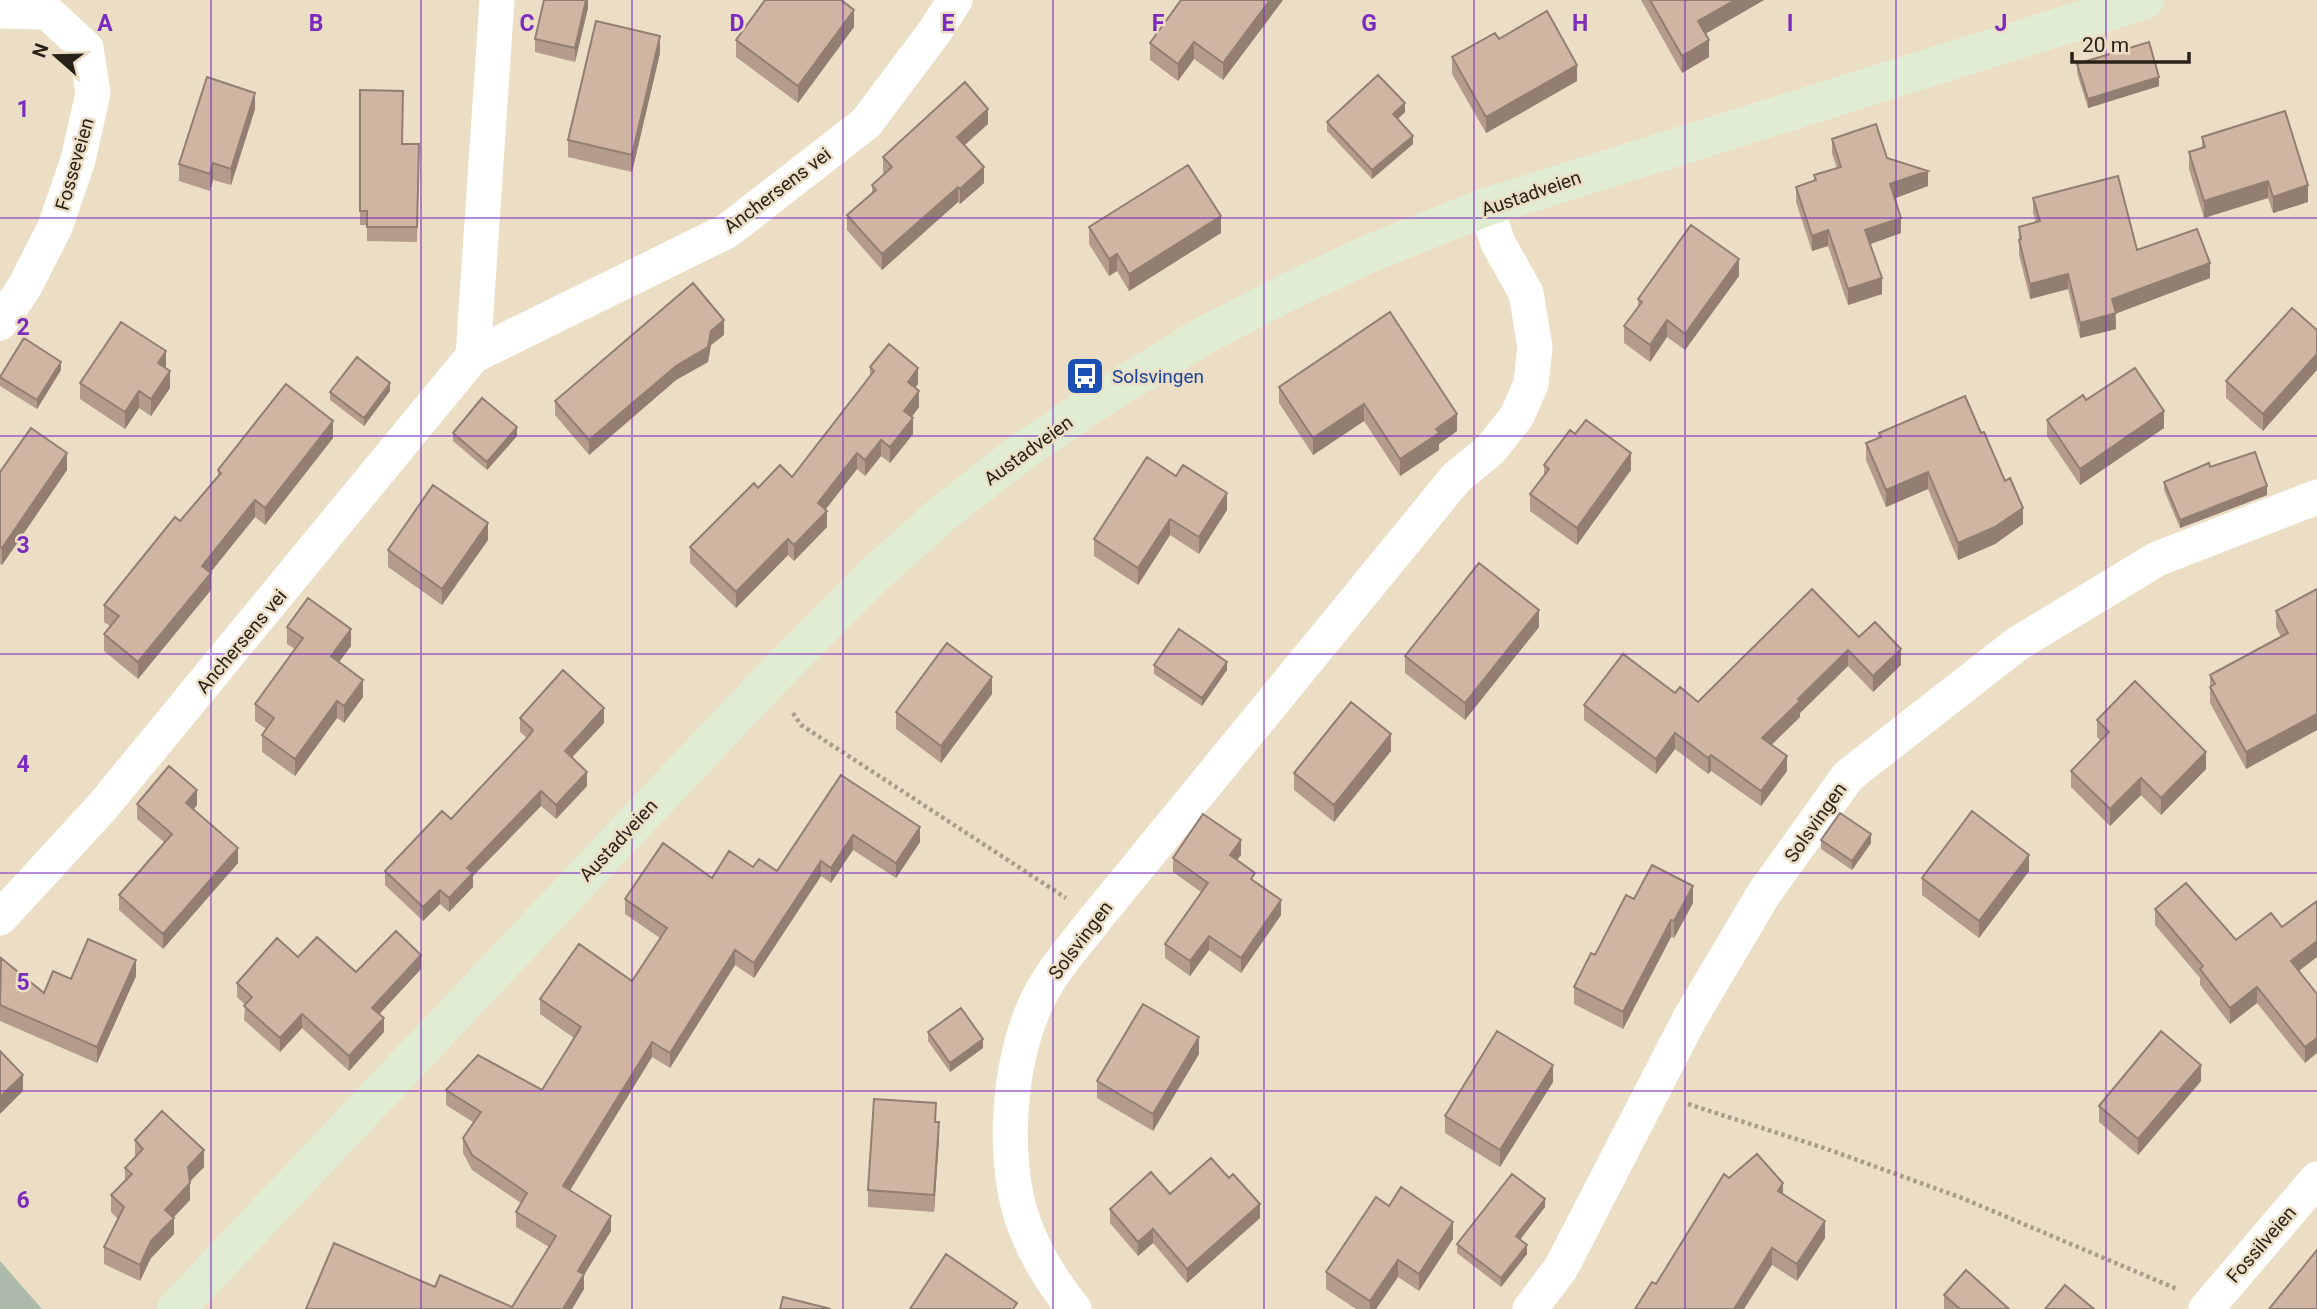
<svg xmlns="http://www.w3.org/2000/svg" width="2317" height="1309" viewBox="0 0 2317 1309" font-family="Roboto,sans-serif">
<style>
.green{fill:#abbaa9}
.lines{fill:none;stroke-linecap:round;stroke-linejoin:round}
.path{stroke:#a89d89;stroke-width:4.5;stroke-dasharray:3.5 3.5;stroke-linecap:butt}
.street{stroke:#fff;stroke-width:35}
.secondary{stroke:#e1edd2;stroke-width:38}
.wall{fill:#b39c8b}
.shaded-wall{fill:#927f71}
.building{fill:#d0b5a2;stroke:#927f71;stroke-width:2}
.grid{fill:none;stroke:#7b2cbf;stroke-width:2;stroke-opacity:0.55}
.labels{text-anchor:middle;stroke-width:5;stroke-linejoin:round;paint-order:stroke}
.street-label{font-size:19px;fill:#282219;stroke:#ecdec5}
.transit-label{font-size:19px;fill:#164399;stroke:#ecdec5;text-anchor:start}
.grid-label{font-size:23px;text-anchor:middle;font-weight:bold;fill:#7b2cbf;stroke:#ecdec5;stroke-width:5;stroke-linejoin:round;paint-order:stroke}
</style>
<rect width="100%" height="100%" fill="#ecdec5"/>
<!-- green -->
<path class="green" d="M0,1261l42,48h-42z"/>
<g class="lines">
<!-- path -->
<path class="path" d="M793,713l8,12 265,173
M1688,1104l139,45 135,49 215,91"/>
<!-- street -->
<path class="street" d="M0,11l47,1 39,36 7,45 -15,67 -23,67 -30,59 -25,37
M473,356l24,-356
M0,918l103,-112 370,-450 254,-125 139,-108 69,-92 20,-31
M1074,1309c-27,-33 -52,-76 -59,-119 -11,-63 -3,-148 30,-204 14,-24 34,-46 51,-68l360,-440 35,-29 26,-33 14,-32 4,-37 -9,-54 -28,-50 -12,-36
M1530,1309l31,-41 128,-248 74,-125 85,-119 169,-132 140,-85 160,-62
M2206,1309l111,-130"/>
<!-- secondary -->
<path class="secondary" d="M176,1309l592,-627 106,-107 68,-61 77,-60 71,-49 115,-70 83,-43 78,-37 120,-48 659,-207"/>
</g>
<!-- wall -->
<path class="wall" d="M588,0v8l-13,54 -40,-10v-13z
M1283,0l-60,80 -29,-21 -16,22 -28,-21v-17z
M1641,0h123l-59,34 4,23 -27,16z
M854,27l-56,76 -62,-46v-17z
M1499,39l78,42 -91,52 -34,-59v-17z
M660,53l-28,119 -64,-15v-17z
M2077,64l82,22 -71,22 -11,-35z
M360,90l42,54h17l-2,98 -50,-1v-16h-7z
M255,109l-24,76 -18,-5 -3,11 -31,-10v-17z
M1405,112l-7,7 15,25 -41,35 -45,-48v-9z
M988,124l-24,21 20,38 -24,21 -2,-2 -76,68 -35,-40v-15l25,-22v-8l12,-11 -1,-2v-15z
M2202,137l106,65 -35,11 -5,-15 -64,20 -15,-49v-17l13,-4z
M1832,139l55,19 41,28 -33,12 6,35 -31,11 12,50 -34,11 -20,-59 -16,5 -16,-49v-15l18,-7v-5l23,-7 -5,-14z
M2033,198l104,52 73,28 -94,35v16l-36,9 -12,-49 -38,10 -11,-44v-28l17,-5 -3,-9z
M1089,227l132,6 -92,58 -12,-20 -8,5 -20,-32z
M1739,276l-54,74 -18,-13 -17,25 -26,-19v-17l14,-18v-9z
M2292,308l-29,123 -37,-33v-17z
M1390,312l67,119 -18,13v6l-39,26 -36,-55 -51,34 -34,-52v-16z
M724,335l-13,10 -3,17 -32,18 -87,75 -34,-40v-14z
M870,367l48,17 -3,4 4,19 -7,10 1,17 -23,29 -9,-7 -16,20 -8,-7 -32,41 2,17 -33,34 -6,-6 -52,53 -46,-45v-16l68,-59 34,-11 78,-101z
M166,368l4,20 -19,28 -12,-8 -14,21 -45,-30v-16z
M61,370l-24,39 -37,-23v-11z
M390,391l-26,35 -34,-26v-8z
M2086,400l78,28 -84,57 -33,-49v-16z
M453,433l64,3 -30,34 -34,-29z
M1879,433l144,91 -28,20 -37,16 -30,-71 -42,18 -20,-47v-17l13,-6z
M333,438l-68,87 -10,-8 -45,55 1,18 -73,89 -34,-28v-17l6,-8 -6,-4v-17l76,-84 38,-44v-7z
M1147,457l80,53 -28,44 -29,-19 -32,50 -44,-29v-17z
M1544,465l87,5 -54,75 -47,-34v-17l14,-19z
M2210,467l57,28 -87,33 -16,-38v-8z
M67,470l-65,95 -2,-1v-92z
M488,540l-46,65 -54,-38v-17z
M2317,589v141l-71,39 -36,-66v-28l71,-38 -5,-10v-16z
M287,627l64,19 -12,16 24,35 -19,26 -7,-5 -42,58 -33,-24v-17l4,-6 -11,-8v-17l40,-55 -8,-5z
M1539,627l-74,93 -60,-47v-17z
M1859,637l42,28 -28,27 -25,-26 -48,47v4l-29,28 16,26 -26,35 -50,-35 -3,3 -33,-25 -19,25 -72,-54v-15l114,-3z
M1154,665l73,5 -25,36 -48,-32z
M992,694l-51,69 -45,-34v-17z
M520,718l84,5 -32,34 15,29 -31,33 -15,-13 -68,70v11l-24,25 -9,-8 -17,17 -38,-36v-14l66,-52 76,-81 -7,-6z
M2097,720l109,49 -45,46 -20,-20 -31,31 -39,-39v-16l30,-30 -4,-4z
M1391,751l-57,71 -40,-32v-17z
M841,775l79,67 -24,36 -43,-28 -22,33 -10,-7 -67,102 -19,-13 -65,103 -18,-11 -82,134 41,40 -27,44v14l-12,20h-266l129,-22 77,20 37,-60 -33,-20v-15l5,-9 -49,-33 -9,-17v-15l10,-16 -27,-17v-15h96l32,-52 -34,-24v-15l92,-18 28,-43 -35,-24v-15l128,-32 24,4z
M137,804l60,1 -3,4 44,54 -75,86 -44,-39v-15l45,-53 -27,-23z
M1821,840l50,3 -19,27 -31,-21z
M1241,855l-4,5 44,55 -40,58 -32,-23 -19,26 -25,-18v-14l36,-52 -28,-20v-14z
M2029,871l-50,67 -57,-43v-17z
M1634,899l59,4 -19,35 -3,-1 -48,92 -49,-25v-17z
M2155,909l81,31 63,31 18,23 -12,69 -48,-60 -27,21 -30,-39v-7l-45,-53z
M298,957l58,15 65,-3 -42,45 5,18 -35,39 -47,-43 -22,24 -36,-32 1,-15 -8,-8v-14z
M0,959l44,34 27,-14 65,-3 -39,87 -97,-42z
M928,1032l55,16 -33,24 -22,-31z
M1199,1054l-46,77 -56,-33v-17z
M2201,1081l-63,74 -39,-33v-16z
M1553,1082l-53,85 -55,-34v-17z
M939,1139l-5,73 -66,-5v-17z
M135,1140l69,27 -14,15v18l-16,17v17l-23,24 -11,23 -36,-17v-17l14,-28 -7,-7v-17l14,-15v-12l10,-11z
M1729,1178l54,17 42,43 -28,43 -25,-16z
M1170,1194l90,24 -73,65 -34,-40 -15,13 -28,-33v-14z
M1389,1206l64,33 -34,52 -21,-14 -22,32h-20l-30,-20v-17z
M1545,1207l-25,32 7,15 -26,33 -44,-34v-9z
M1944,1295l65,14h-65z"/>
<!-- shaded-wall -->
<path class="shaded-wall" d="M586,0h2v8l-13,54v-14z
M1270,0h13l-60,80v-17z
M1735,0h29l-66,38v-17z
M854,10v17l-56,76v-17z
M660,36v17l-28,119v-17z
M1709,40v17l-27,16v-17z
M1194,42v17l-16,22v-17z
M1577,65v16l-91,52v-16z
M2159,77v9l-71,22v-9z
M255,93v16l-24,76v-16z
M1405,103v9l-12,11v-9z
M988,109v15l-31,28v-15z
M1413,136v8l-41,35v-9z
M213,163v17l-3,11v-17z
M984,167v16l-24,21v-15z
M1928,171v15l-38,14v-16z
M2268,181v17l-64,20v-17z
M2308,185v17l-35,11v-16z
M958,187v15l-76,68v-16z
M1221,216v17l-92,58v-17z
M1901,218v15l-36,13v-16z
M1828,230v16l-16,5v-15z
M1117,254v17l-8,5v-17z
M1739,259v17l-54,74v-16z
M2210,263v15l-95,36 1,15 -36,9v-15l32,-24z
M2068,274v15l-38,10v-15z
M1882,278v16l-34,11v-16z
M724,320v15l-13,10 -3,17 -32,18 -87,75v-15z
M1667,320v17l-17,25v-17z
M166,351v17l-8,-5z
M2317,354v16l-54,61v-17z
M61,362v8l-24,39v-9z
M918,368v16l-10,14v-16z
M170,371v17l-19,28v-17z
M390,383v8l-26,35v-8z
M139,391v17l-14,21v-17z
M919,391v16l-15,20v-16z
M1364,404v17l-51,34v-17z
M2164,411v17l-84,57v-16z
M1457,414v17l-18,13v6l-39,26v-17l36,-30z
M913,418v16l-23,29v-16z
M333,421v17l-68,87v-17z
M517,427v9l-30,34v-8z
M881,440v16l-16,20v-16z
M67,453v17l-65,95v-17z
M857,453v16l-39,50v-16z
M1631,453v17l-54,75v-17z
M1928,472v17l-42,18v-17z
M2267,486v9l-87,33v-8z
M1227,493v17l-28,44v-17z
M255,500v17l-53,66v-17z
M2023,508v16l-28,20 -37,16v-17z
M827,511v16l-33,34v-16z
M1170,519v16l-32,50v-17z
M488,523v17l-46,65v-16z
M788,539v16l-52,53v-16z
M211,573v17l-73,89v-17z
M1539,610v17l-74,93v-17z
M351,629v17l-20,27v-17z
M1901,649v16l-28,27v-16z
M1848,650v16l-48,47v4l-38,37v-16l36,-39z
M1227,662v8l-25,36v-8z
M992,677v17l-51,69v-17z
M363,680v17l-19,26v-17z
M337,701v17l-42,58v-17z
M604,708v15l-39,42v-14z
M2317,714v16l-71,39v-17z
M1675,733v16l-19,25v-15z
M1391,734v17l-57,71v-17z
M2206,752v17l-45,46v-17z
M1711,755v16l-3,3v-16z
M1787,756v15l-26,35v-15z
M587,772v14l-31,33v-14z
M2141,778v17l-31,31v-17z
M197,790v15l-11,13v-15z
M541,791v15l-68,70v11l-24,25v-14l18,-30z
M920,827v15l-24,36v-15z
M1871,834v9l-19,27v-9z
M853,835v15l-22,33v-15z
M1241,840v15l-11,15v-15z
M238,848v15l-75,86v-15z
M2029,855v16l-50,67v-17z
M821,861v15l-67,102v-15z
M1693,886v17l-19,35v-17z
M440,890v14l-17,17v-14z
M1281,900v15l-40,58v-15z
M1671,920v17l-48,92v-17z
M1209,936v14l-19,26v-15z
M2317,941v16l-26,20v-16z
M735,950v15l-65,103v-15z
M421,955v14l-49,53v-14z
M136,960v16l-39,87v-16z
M2257,987v16l-27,21v-16z
M302,1014v14l-22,24v-14z
M384,1018v14l-35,39v-15z
M1199,1037v17l-46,77v-17z
M2317,1038v15l-12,10v-16z
M983,1039v9l-33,24v-9z
M652,1042v15l-89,144v-15z
M1553,1065v17l-53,85v-17z
M2201,1065v16l-63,74v-16z
M23,1075v16l-23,23v-17z
M939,1122v17l-5,73v-17z
M204,1150v17l-16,16v-16z
M190,1183v17l-21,22 5,-4v16l-23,24 -11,23v-16l25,-55z
M1783,1183v17l-5,-9z
M1545,1199v8l-29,38v-9z
M1260,1204v14l-73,65v-14z
M611,1216v15l-27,44v14l-12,20h-9l15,-38z
M1825,1221v17l-28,43v-17z
M1453,1222v17l-34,52v-17z
M1153,1229v14l-15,13v-14z
M1527,1245v9l-26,33v-9z
M1772,1248v17l-28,44h-10z
M1398,1260v17l-22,32h-6v-8z"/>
<!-- building -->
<path class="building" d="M544,0h42l-11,48 -40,-9z
M765,0h76l13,10 -56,76 -62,-46z
M1181,0h89l-47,63 -29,-21 -16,22 -28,-21z
M1650,0h85l-37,21 11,19 -27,16z
M1547,11l30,54 -91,52 -34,-60 43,-24 4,6z
M596,21l64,15 -28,119 -64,-15z
M2149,42l10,35 -71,22 -11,-35z
M1378,75l27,28 -12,11 20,22 -41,34 -45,-48z
M207,77l48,16 -24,76 -18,-6 -3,11 -31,-10z
M965,82l23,27 -31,28 27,30 -24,22 -2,-2 -76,67 -35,-39 29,-25 -4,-5 20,-18 -9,-10z
M360,90l43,1 -1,53h17l-2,83h-50v-16h-7z
M2285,111l23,74 -35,12 -5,-16 -64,20 -15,-49 16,-5 -3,-10z
M1876,124l11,34 41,13 -38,13 11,34 -36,12 17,48 -34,11 -20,-59 -16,6 -16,-49 20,-7 -2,-5 27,-8 -9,-28z
M1188,165l33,51 -92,58 -12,-20 -8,5 -20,-32z
M2118,176l19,74 60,-21 13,34 -98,36 4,14 -36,10 -12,-49 -38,10 -11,-44 2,-1 -2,-12 21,-6 -7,-23z
M1691,225l48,34 -54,75 -18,-14 -17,25 -26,-19 18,-24 -4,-3z
M693,283l31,37 -13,11 -3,16 -32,19 -87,74 -34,-39z
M2292,308l25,22v24l-54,60 -37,-33z
M1390,312l67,102 -21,15 3,4 -39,26 -36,-55 -51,34 -34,-51z
M121,322l45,29 -8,12 12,8 -19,28 -12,-8 -14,21 -45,-29z
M24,338l37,24 -24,38 -37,-23z
M889,344l29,24 -10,14 11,9 -15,20 9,7 -23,29 -9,-7 -16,20 -8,-7 -39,50 9,8 -33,34 -6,-6 -52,53 -46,-45 64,-64 4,5 22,-23 12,12 82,-106 -4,-4z
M357,357l33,26 -26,35 -34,-26z
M2135,368l29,43 -84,58 -33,-49 36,-25 3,5z
M286,384l47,37 -68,87 -10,-8 -53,66 9,7 -73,89 -34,-28 15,-18 -15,-11 71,-88 5,4 41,-48 -3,-3z
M1965,396l16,37 3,-1 21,49 5,-3 13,30 -28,19 -37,16 -30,-71 -42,18 -20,-47 15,-6 -2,-4z
M482,398l35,29 -30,35 -34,-29z
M1586,420l45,33 -54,75 -47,-34 19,-25 -5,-4 26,-35 5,4z
M31,428l36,25 -65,95 -2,-1v-75z
M2255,452l12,34 -87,34 -16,-38 45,-19 1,4z
M1147,457l29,19 7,-11 44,28 -28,44 -29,-18 -32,49 -44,-29z
M433,485l55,38 -46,66 -54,-39z
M1479,563l60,47 -74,93 -60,-47z
M1812,589l47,48 16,-15 26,27 -28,27 -25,-26 -50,49 2,2 -38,37 25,18 -26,35 -50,-36 -3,3 -33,-25 -19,26 -72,-54 39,-51 52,39 5,-6 18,15z
M2317,589v125l-71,38 -36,-65 5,-3 -5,-9 78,-42 -12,-22z
M308,598l43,31 -20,27 32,24 -19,26 -7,-5 -42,58 -33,-24 12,-17 -19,-14 48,-66 -16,-11z
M1179,629l48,33 -25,36 -48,-33z
M947,643l45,34 -51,69 -45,-34z
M563,670l41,38 -39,43 22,21 -31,33 -15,-14 -74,77 6,5 -24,25 -9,-8 -17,17 -38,-36 57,-60 9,8 76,-81 6,-8 -13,-12z
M2135,681l71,71 -45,46 -20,-20 -31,31 -39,-38 38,-39 -12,-12z
M1351,702l40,32 -57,71 -40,-32z
M169,766l28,24 -11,13 52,45 -75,86 -44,-39 53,-61 -35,-30z
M841,775l79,52 -24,36 -43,-28 -22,33 -10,-7 -67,102 -19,-13 -65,103 -18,-11 -89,144 48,30 -33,55 6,3 -21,35h-257l28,-66 101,44 5,-12 72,32 44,-71 -40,-24 11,-19 -55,-38 -9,-17 18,-26 -35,-22 32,-35 64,35 39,-63 -41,-28 39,-55 53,37 35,-53 -42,-29 38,-56 49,35 17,-27 24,16 6,-8 18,12z
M1972,811l57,44 -50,66 -57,-43z
M1840,813l31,21 -19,27 -31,-21z
M1203,814l38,26 -11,15 25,18 -4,6 30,21 -40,58 -32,-22 -19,25 -25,-17 43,-61 -35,-25z
M1652,865l41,21 -19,35 -3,-1 -48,92 -49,-25 17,-34 4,2 31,-60 8,4z
M2186,883l50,57 35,-27 11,14 35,-26v40l-26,20 26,33v44l-12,9 -48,-60 -27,21 -30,-39 3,-3 -48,-57z
M396,931l25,24 -49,53 12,10 -35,38 -47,-42 -22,24 -36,-32 8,-9 -15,-14 40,-45 21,19 19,-20 39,35z
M88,939l48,21 -39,87 -97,-42 1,-47 43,35 9,-22 18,8z
M1143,1004l56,33 -46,77 -56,-33z
M961,1008l22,31 -33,24 -22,-31z
M1497,1031l56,34 -53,85 -55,-34z
M2161,1031l40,34 -63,74 -39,-33z
M0,1051l23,24 -23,22z
M874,1099l62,4 -1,19h4l-5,73 -66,-5z
M162,1111l42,39 -16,17 2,16 -25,27 9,8 -23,23 -11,24 -36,-18 20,-40 -13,-12 21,-21 -7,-6 18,-19 -8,-9z
M1757,1154l26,29 -5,8 47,30 -28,43 -25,-16 -38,61h-99l17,-27 4,2 68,-110 5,4z
M1211,1158l18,20 4,-4 27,30 -73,65 -34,-40 -15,13 -28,-33 41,-37 19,22z
M1512,1174l33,25 -29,37 11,9 -26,33 -44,-34z
M1401,1187l52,35 -34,52 -21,-14 -28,41 -44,-29 50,-75 13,9z
M2317,1250v59h-48z
M946,1254l71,49 -4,6h-103z
M1966,1270l43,39h-49l-16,-14z
M2065,1285l29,24h-49z
M783,1297l48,12h-51z"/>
<!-- grid -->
<path class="grid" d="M211,0v1309M421,0v1309M632,0v1309M843,0v1309M1053,0v1309M1264,0v1309M1474,0v1309M1685,0v1309M1896,0v1309M2106,0v1309M0,218h2317M0,436h2317M0,654h2317M0,873h2317M0,1091h2317"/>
<!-- icons -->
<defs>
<symbol id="bus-square" viewBox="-11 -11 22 22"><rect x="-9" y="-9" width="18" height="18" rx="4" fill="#1a4fb4" stroke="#ecdec5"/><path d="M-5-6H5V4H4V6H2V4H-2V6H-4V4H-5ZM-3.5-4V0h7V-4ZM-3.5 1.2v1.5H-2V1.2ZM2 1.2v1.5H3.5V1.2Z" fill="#fff"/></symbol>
</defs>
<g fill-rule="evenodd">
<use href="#bus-square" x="1063" y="354" width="44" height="44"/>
</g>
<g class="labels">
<!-- street labels -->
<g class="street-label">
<text transform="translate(74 164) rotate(-74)" y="7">Fosseveien</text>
<text transform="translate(777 190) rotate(-37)" y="7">Anchersens vei</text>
<text transform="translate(1531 193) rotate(-19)" y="7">Austadveien</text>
<text transform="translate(1028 450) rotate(-36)" y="7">Austadveien</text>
<text transform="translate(241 641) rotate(-50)" y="7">Anchersens vei</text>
<text transform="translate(1815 822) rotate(-55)" y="7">Solsvingen</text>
<text transform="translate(618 840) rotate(-47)" y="7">Austadveien</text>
<text transform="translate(1080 940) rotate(-53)" y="7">Solsvingen</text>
<text transform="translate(2261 1244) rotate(-49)" y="7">Fossilveien</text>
</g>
<!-- transit labels -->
<g class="transit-label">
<text x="1112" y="383">Solsvingen</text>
</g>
</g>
<g class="grid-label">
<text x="105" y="31">A</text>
<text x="316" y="31">B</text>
<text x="527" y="31">C</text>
<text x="737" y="31">D</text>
<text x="948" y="31">E</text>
<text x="1158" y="31">F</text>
<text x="1369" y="31">G</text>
<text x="1580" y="31">H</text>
<text x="1790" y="31">I</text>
<text x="2001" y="31">J</text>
<text x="23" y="117">1</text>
<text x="23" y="335">2</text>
<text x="23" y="553">3</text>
<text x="23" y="772">4</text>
<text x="23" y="990">5</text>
<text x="23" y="1208">6</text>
</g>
<!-- north arrow -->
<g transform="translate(56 56) rotate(290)" stroke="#ecdec5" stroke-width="5" paint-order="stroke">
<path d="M0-5L12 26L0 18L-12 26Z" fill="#282219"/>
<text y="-10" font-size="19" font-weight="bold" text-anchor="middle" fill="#282219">N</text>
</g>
<!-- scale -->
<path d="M2072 52v10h117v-10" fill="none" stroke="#282219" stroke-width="3.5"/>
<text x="2082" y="52" font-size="21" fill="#282219" stroke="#ecdec5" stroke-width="5" paint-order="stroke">20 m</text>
</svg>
